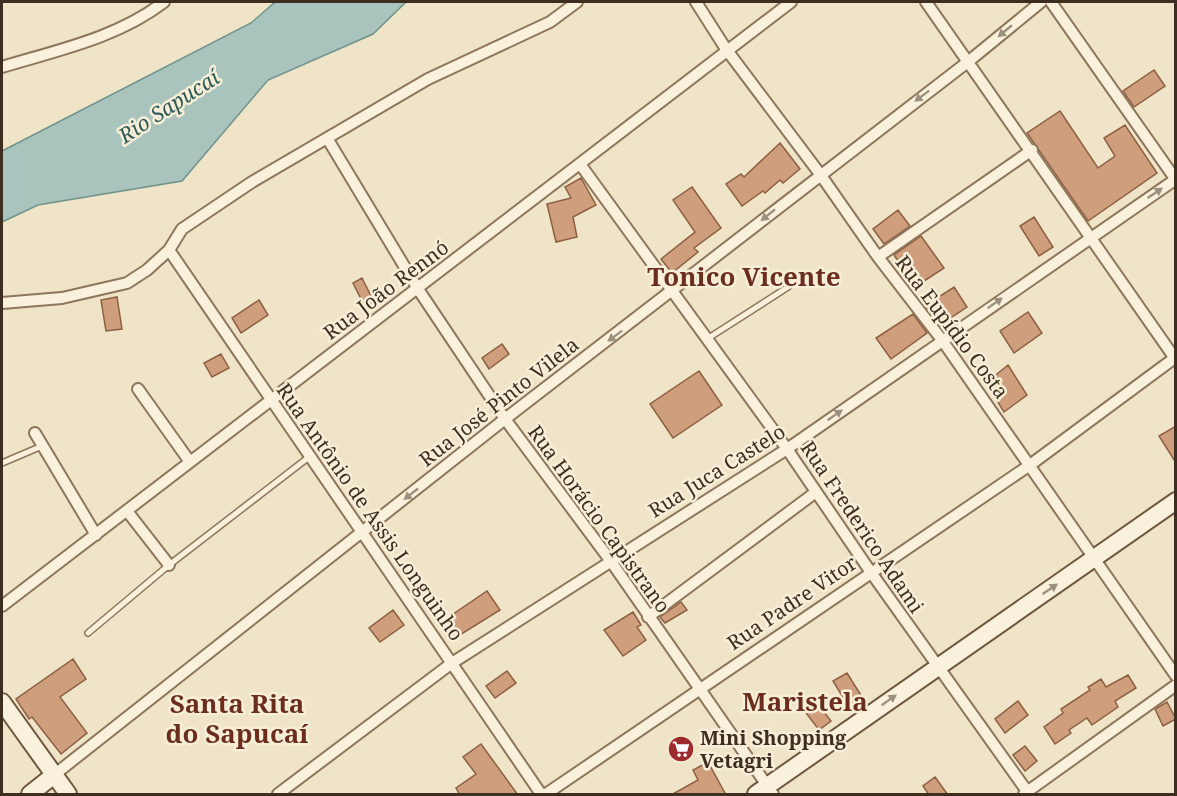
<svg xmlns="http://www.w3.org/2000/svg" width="1177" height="796" viewBox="0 0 1177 796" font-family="'Noto Serif',serif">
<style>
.water{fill:#a9c4bc;stroke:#6f938a;stroke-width:1.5}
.building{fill:#cf9f7d;stroke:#8d5f41;stroke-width:1.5}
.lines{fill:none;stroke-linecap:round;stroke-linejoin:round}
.service-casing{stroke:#8d765c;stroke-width:8}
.minor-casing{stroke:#8d765c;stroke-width:14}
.secondary-casing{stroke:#6f573f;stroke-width:20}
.service{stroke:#faf1dc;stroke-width:5}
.minor{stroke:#faf1dc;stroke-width:10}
.secondary{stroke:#faf1dc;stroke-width:16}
.oneway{fill:#9c907e}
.labels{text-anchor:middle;stroke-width:5;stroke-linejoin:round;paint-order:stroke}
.street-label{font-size:20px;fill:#3d2e20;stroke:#f7eed8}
.poi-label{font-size:20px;font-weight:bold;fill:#3d2e20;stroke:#f7eed8;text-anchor:start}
.water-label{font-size:21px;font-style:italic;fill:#2f5d5a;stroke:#f7eed8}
.district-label{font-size:26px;font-weight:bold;fill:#6b2e1e;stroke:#f7eed8}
</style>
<rect width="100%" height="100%" fill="#f0e4c8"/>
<!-- water -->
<path class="water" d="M275,2h131l-33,32 -105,46 -86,101 -144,24 -36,17v-71l249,-128z"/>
<!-- building -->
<path class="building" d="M1154,70l11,16 -31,21 -11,-16z
M1060,111l38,57 17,-12 -11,-18 21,-13 32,48 -69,48 -61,-88z
M780,143l20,26 -17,14 -3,-3 -15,13 -2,-2 -21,15 -16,-22 15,-10 3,3z
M581,178l15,27 -23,12 4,20 -21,5 -9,-38 24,-6 -6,-11z
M692,187l29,41 -27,20 4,4 -26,21 -11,-14 34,-27 -22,-32z
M898,210l12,16 -26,18 -11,-15z
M1034,217l19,30 -14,9 -19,-30z
M921,236l23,32 -29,19 -21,-32z
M362,278l12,24 -9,5 -12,-24z
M954,287l13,20 -27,18 -15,-19z
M117,297l5,32 -16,2 -5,-31z
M259,300l9,15 -27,18 -9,-15z
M1028,312l14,21 -28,20 -14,-22z
M913,314l14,19 -36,26 -15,-21z
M502,344l7,10 -20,15 -7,-11z
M221,354l8,14 -17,9 -8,-14z
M1008,365l19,30 -23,17 -18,-29z
M699,371l23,34 -49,33 -23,-34z
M1176,426v37l-17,-27z
M487,591l13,19 -45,28 -12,-17z
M681,602l6,8 -22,13 -5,-6z
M393,610l11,15 -24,17 -11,-14z
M633,612l8,13 -4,2 9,13 -23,16 -19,-26z
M73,659l13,20 -26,18 27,36 -26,21 -29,-37 -3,2 -13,-20z
M507,671l9,12 -21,15 -9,-12z
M847,673l17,27 -14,9 -17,-28z
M1128,675l8,13 -21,13 3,6 -26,18 -5,-7 -18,12 2,3 -16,11 -11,-17 19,-14 -2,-4 29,-19 -2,-3 13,-8 5,8z
M812,696l19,25 -12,9 -19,-25z
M1018,701l10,14 -23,18 -10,-14z
M1167,702l9,17 -13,7 -8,-17z
M481,744l37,51h-58l-4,-7 20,-14 -13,-17z
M1025,746l12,15 -12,10 -12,-16z
M708,762l18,33h-55l27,-15 -5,-10z
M935,777l13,18h-19l-6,-9z"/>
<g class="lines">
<defs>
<path id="service" d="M707,339l81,-52
M2,463l40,-17
M88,633l81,-68 140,-108"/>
<path id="minor" d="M696,2l30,47 94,125 58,83 64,83 234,336
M926,2l250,358
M1051,2l125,178
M2,67c56,-17 115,-29 162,-65
M327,138l91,151 87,130 105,141 163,234
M580,164l207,285 83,122 159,223
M169,250l372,544
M878,257l154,-107
M2,303l60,-5 65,-15 20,-13 22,-20 13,-21 70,-47 176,-103 122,-57 27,-20
M138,389l52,73
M35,433l61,102
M127,511l42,54
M2,606l789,-604
M648,617l168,-125
M54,775l451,-356 464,-358 72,-59
M278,794l174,-131 335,-214 389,-270
M546,794l484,-329 146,-108
M1024,794l152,-109"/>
<path id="secondary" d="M2,702l66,92
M30,794l24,-19
M756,794l420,-293"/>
</defs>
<!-- service casing -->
<use href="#service" class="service-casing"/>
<!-- minor casing -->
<use href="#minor" class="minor-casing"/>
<!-- secondary casing -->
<use href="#secondary" class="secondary-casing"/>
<!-- service -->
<use href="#service" class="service"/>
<!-- minor -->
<use href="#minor" class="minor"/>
<!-- secondary -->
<use href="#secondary" class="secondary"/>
</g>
<!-- one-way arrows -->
<defs><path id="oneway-solid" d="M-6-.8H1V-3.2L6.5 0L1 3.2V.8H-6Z" transform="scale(1.5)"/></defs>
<g class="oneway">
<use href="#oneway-solid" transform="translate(1005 31) rotate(140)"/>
<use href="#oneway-solid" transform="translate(922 96) rotate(143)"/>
<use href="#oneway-solid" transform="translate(1155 193) rotate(-34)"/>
<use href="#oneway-solid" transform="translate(768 215) rotate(141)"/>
<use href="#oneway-solid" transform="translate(995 303) rotate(-35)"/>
<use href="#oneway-solid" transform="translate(615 336) rotate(143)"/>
<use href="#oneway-solid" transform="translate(835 415) rotate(-35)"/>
<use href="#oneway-solid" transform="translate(411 494) rotate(142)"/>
<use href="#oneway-solid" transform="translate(1050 589) rotate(-34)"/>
<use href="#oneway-solid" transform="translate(889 700) rotate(-35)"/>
</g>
<!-- icons -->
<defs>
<symbol id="supermarket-disc" viewBox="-11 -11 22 22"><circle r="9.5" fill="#9e2a2b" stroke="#f7eed8"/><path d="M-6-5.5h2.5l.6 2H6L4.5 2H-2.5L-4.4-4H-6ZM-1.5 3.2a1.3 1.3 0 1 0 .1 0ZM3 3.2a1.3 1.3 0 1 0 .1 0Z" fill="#fff"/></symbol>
</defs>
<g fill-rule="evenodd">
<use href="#supermarket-disc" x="666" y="734" width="30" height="30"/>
</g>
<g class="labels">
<!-- street labels -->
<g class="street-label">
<text transform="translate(386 290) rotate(-37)" y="7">Rua João Rennó</text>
<text transform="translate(952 327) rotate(53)" y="7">Rua Eupídio Costa</text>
<text transform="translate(499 402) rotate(-38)" y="7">Rua José Pinto Vilela</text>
<text transform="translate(717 471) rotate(-32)" y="7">Rua Juca Castelo</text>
<text transform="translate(370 512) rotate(55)" y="7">Rua Antônio de Assis Longuinho</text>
<text transform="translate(599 519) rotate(54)" y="7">Rua Horácio Capistrano</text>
<text transform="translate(862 527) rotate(56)" y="7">Rua Frederico Adami</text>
<text transform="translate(792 603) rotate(-34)" y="7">Rua Padre Vitor</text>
</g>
<!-- poi labels -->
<g class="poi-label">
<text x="700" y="745">Mini Shopping<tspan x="700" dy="23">Vetagri</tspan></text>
</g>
<!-- water labels -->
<g class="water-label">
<text transform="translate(169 107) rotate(-33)" y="7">Rio Sapucaí</text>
</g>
<!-- district labels -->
<g class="district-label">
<text x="744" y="286">Tonico Vicente</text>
<text x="805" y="711">Maristela</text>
<text x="237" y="713">Santa Rita<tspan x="237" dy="30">do Sapucaí</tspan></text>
</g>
</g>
<!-- border -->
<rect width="1177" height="796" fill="none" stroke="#3d2e20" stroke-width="6"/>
</svg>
